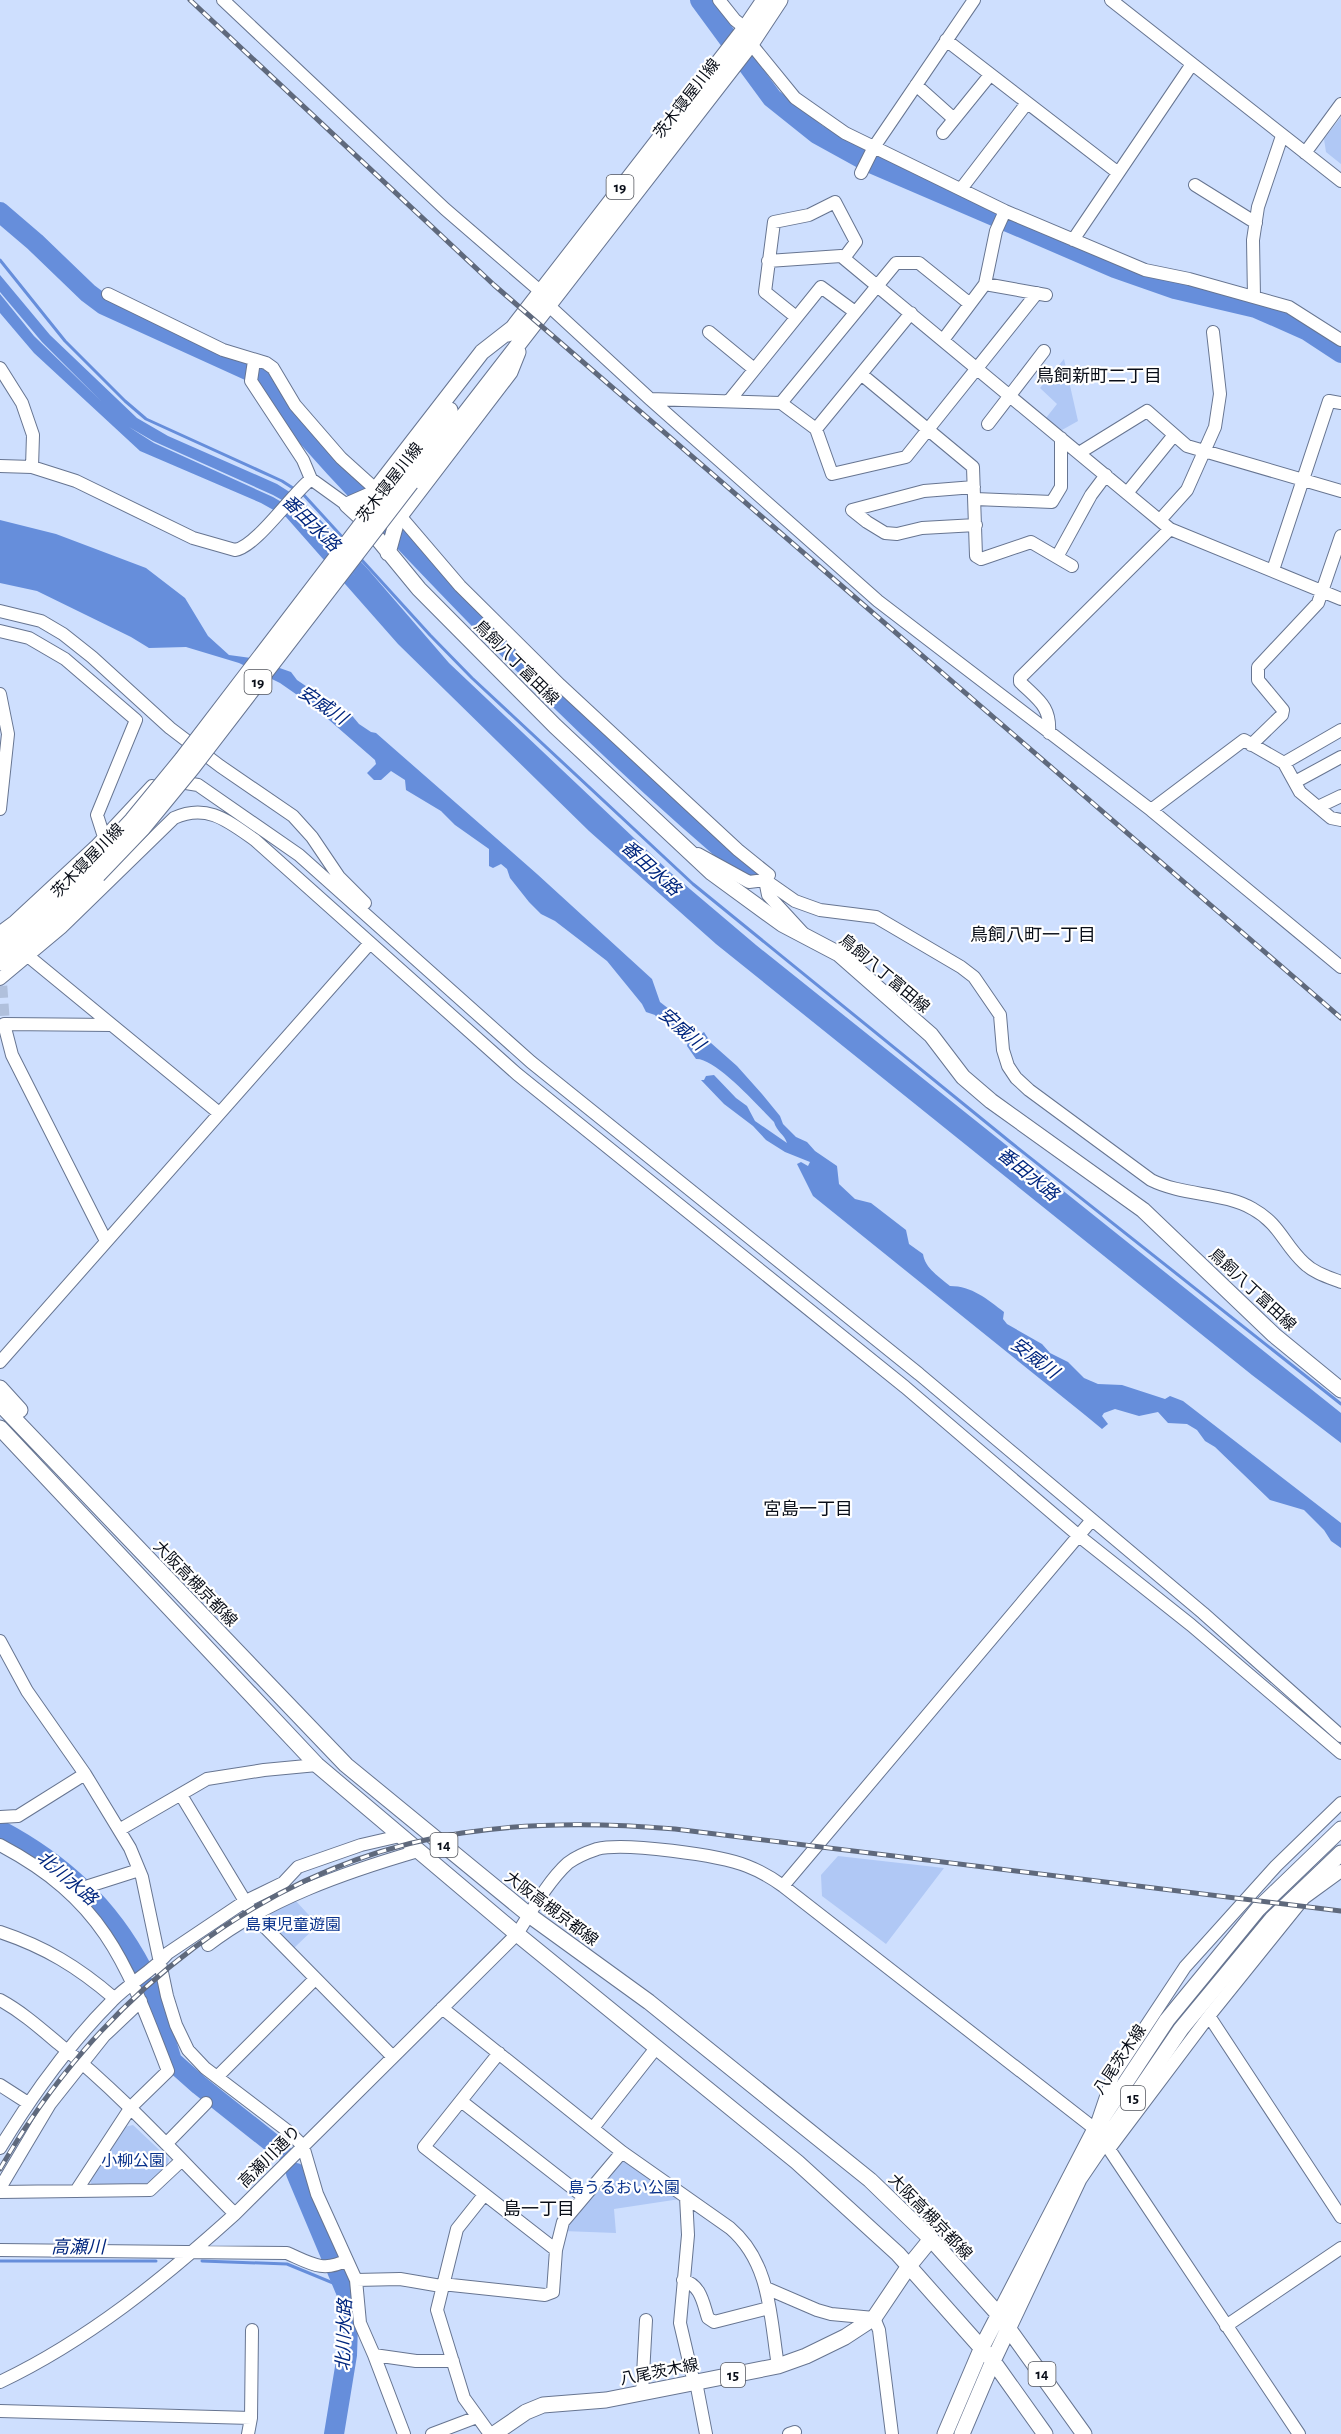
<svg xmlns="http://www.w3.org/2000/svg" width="1341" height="2434" viewBox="0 0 1341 2434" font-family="'Alegreya Sans','Noto Sans JP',sans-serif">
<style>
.green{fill:#b0c8f5}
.water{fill:#668edb;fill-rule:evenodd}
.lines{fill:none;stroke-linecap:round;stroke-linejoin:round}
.stream{stroke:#668edb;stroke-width:3}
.river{stroke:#668edb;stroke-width:20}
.minor-tunnel{stroke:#b0c0dc;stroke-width:12;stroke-dasharray:12 6;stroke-linecap:butt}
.minor-casing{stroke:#677591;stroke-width:14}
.major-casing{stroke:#677591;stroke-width:17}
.minor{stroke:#fff;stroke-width:12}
.major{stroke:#fff;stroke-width:15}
.rail-casing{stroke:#5f697c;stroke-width:5}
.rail{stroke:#fff;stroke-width:3;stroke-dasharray:9;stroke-linecap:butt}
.major-bridge-casing{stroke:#677591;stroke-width:17;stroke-linecap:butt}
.major-bridge{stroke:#fff;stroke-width:15}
.labels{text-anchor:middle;stroke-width:4.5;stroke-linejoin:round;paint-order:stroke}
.shield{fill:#fff;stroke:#53565d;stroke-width:1.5}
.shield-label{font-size:15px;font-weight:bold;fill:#090e18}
.street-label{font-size:16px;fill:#090e18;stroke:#fff}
.park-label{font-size:16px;fill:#0a338c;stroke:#fff}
.neighbourhood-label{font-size:18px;fill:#090e18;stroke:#fff}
.water-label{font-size:18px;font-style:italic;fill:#01267e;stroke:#fff}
</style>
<rect width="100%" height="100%" fill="#cedffe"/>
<!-- green -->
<path class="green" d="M1341,117v47l-15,-12 -2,-13z
M1064,359l14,62 -16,9 -16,-12 11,-14 -17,-16z
M838,1856l106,12 -58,76 -64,-48 -1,-21z
M295,1900l23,25 -24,23 -25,-25v-9z
M133,2125l36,34 -2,7 -22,20 -52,1 -4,-8 35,-52z
M624,2160l56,39 -66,10 2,24 -53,-2 53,-70z"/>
<!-- water -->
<path class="water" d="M0,275l50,60 87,83 31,18 109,48 22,14 67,69 83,96 222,210 85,72 585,468v30l-89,-68 -536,-431 -127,-113 -191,-187 -112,-127 -25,-14 -121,-52 -106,-98 -34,-40v-19l34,42 67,65 -59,-59 -42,-50zM129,427l24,14 120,54 18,10 64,71 -65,-69 -17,-10 -119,-54z
M0,520l56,14 90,34 39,30 23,38 21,19 22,3 40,14 6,8 25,17 6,2 16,12 5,1 10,12 12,8 5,1 161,141 115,105 8,23 41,32 3,-2 7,11 26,23 25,28 18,22 3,8 13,13 11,5 8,9 22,15 2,18 16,15 16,4 35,27 3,14 14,10c2,14 16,23 27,32 22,0 37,13 54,26l-1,7 4,5 35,20 8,9 18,9 16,16 14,6 24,1 43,14 5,-3 13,5 158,122v25l-10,-7 -7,-11 -20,-20 -34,-10 -55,-53 -10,-6 -8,-11 -10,-6 -19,-1 -10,-11 -19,4 -24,-7 -11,4 -2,3 6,8 -6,5 -17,-14 -272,-219 -16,-32 4,-2 7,4 2,-4 -25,-10 -19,-12 -13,-14 -29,-22 -23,-24h3l2,-4 8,-1 22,23 11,8 8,15 32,22c-3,-9 -10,-11 -13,-21 -15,-15 -58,-64 -78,-63l-9,-13 1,-5 -20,-18 -8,-1 -5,-7 -9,-3 -4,-8 -35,-43 -52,-40 -14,-7 -12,-12 -19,-24 -3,-9 -6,-5 -8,4 -4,-2v-17l-34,-24 -14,-14 -35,-21 -1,-10 -14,-9 -10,9h-7l-7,-7 9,-9 -1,-4 -62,-54 -33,-23 -41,-20 -53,-16 -37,1 -18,-11 -94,-46 -37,-8z"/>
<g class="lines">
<!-- stream -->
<path class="stream" d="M0,260l65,81 60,60 21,18 136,62 14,9
M302,493l42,46
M360,558l70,77 42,43 221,206 316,257 332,263
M0,2261h156
M202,2261l85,3 58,24"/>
<!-- river -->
<path class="river" d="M700,0l72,98 45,36 49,27 249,107 60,21 81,19 50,22 35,23
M0,212l35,30 53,51 16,12 154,70c18,17 29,38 45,57 22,25 45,50 68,74 121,129 246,256 383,370
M0,1830c62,33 109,76 142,139
M150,1988l22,73 27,24 82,65
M296,2173l53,126 -2,56 -13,79"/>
<!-- minor-tunnel -->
<path class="minor-tunnel" d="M0,968l4,56"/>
<defs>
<path id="minor" d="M223,0l222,209 95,82
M719,0l16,20 10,8
M1111,0l230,181
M946,40l171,132
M751,44l44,54 50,35 160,78 140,59 44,9 100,28 52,33
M916,85l38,34
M943,133l47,-58
M1305,153l36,-49
M861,173l13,-26 100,-147
M1195,185l61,38
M961,189l66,-86
M1073,240l119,-176
M768,261l73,-5 329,273 171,70
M985,284l61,11
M108,294l115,56 43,13 7,5 22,37 46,53 41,37
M1254,297l-1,-57 5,-33 24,-71
M548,305l102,94 228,202 273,209 190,157
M796,317l-31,-25 9,-70 35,-7 26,-13 21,40 -12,16
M709,332l45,37
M943,340l42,-56 11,-53 9,-20
M254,361l-3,20 52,79 8,19
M0,368l22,35 11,32 -1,32 -32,-1
M861,374l112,93 3,89 5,3 50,-17 41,24
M650,399l131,4 35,26 16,45 74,-17 131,-164
M729,401l92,-114 34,25
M781,403l115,-140h23l51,41
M988,424l56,-73
M816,429l95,-116
M1079,453l68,-42 40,35 154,45
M32,467l44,14 117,57 42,12c21,-3 57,-56 76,-71l36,26
M1127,493l47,-58
M975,499l77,3 9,-15v-49
M395,510l65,76 100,99 178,165 31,25 -4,5 3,15 34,37
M852,510l15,12 18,11 12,1 25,-6 54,-3
M852,510l72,-19 50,-4
M1160,520l27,-30 28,-63 5,-33 -7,-62
M1057,557l34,-62 15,-20
M1273,570l56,-169 12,2
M0,611l41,10 22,13 29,23 78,71 50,38 73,50 19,21 27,40 26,26
M0,631l29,7 36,21 71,61 -39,95 7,22
M0,694l8,40 -8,75
M1049,733c2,-27 -11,-33 -29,-51v-4l150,-149
M1251,745l31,-30 1,-5 -25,-30v-13l60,-64 23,-67
M1284,763l57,-33
M174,781l24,4 101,70 232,207 388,312 284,239 138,123
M1295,782l46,-25
M1318,807l23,-11
M1151,810l93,-70 40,23 16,29 31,26 10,2
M698,854l51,28 16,-2 30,21 25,9 56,7 85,50 13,10 26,38 3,35 5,16 8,12 13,12 122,90c32,16 73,12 102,29 27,15 31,36 51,54 10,10 24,14 37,19
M0,932l14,-10 82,-76 56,-60
M28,956l191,157
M0,979l61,-51 113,-110c33,-15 54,3 81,22l262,234 388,313 174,149 112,89 150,128
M106,1241l-94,-186 -8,-31 108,1
M0,1362l370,-419
M0,1641l27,50 58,83 45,74 12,29 25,119 9,29 12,25 17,18 84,64 14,14 14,48 39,86 4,43 14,32 30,79
M181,1795l73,121 139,141
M0,1817l18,-1 67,-42
M119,1830l88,-51 57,-9 53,-5
M0,1845c106,56 127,120 168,226l-37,36 -55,84
M783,1886l308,-365
M70,1892l69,-22
M0,1932c45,15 78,35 114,66
M208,1945c60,-46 138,-73 210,-94
M0,2000c22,12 40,28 59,44 63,51 118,112 176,170
M442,2008l180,144 108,76c41,35 40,89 48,138
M1209,2016l132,201
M499,2053l-75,94 132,103
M217,2077l98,-98
M0,2085l28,18
M461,2101l123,96
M593,2128l63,-80
M166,2144l40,-41
M0,2148c33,-54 68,-103 112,-147 17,-18 40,-29 56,-48l76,-51 39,-19 15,-16 63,-22 39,-9
M0,2188l50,-84 54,-68 37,-35
M0,2192l150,-2 32,-30
M484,2195l-27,34 -20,81 27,88 26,36
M686,2197l2,38 -8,88 14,60
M0,2250l287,3c23,10 36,20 60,7
M356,2280l44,-1 41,7
M683,2280c18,5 20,23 25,38l6,4 55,-14
M442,2284l103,11 8,-3 3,-42 7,-28 59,-70
M766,2288l51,22 14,4 43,4 5,12 13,104
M1226,2326l115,-78
M374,2355l42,6h37
M0,2382c88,-42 163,-103 235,-168l282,-280c14,-22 31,-53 51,-71 8,-6 20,-11 29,-14 27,-7 123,6 150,17 13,5 25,12 36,20l312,243 18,-53 72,-109 91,-101 65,-63
M696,2382l10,52
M642,2393l4,-73
M0,2411l251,7 -3,16
M251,2418l1,-88
M432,2434l45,-17
M789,2434l6,-2
M1299,2434l-190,-285 100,-133 95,-118 37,-27"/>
<path id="major" d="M514,327l-32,25 -106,137 -6,6 -23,10 12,11 60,73 136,137 157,147 70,51 57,30 92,81 32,42 28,24 152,109 131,125 67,55
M508,334l237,-306 19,-28
M399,475l51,-65
M411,483l340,-439 29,-44
M388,553l9,-33 113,-148 8,-20
M0,947l48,-40 41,-41
M0,963l57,-47 41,-41
M0,1388l20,22
M0,1404l346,361 183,150 120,87 221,178 61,59 67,75 86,120
M0,1428l317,337 200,169 280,228 101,92 95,107 52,73
M494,2434l32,-22 17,-7 63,-5 172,-34 28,-10 39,-19 29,-19 35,-52 22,-27
M945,2434l37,-87 113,-218 72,-109 91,-111 83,-80
M962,2434l31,-73 86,-182 102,-150 91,-110 69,-66"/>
</defs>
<!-- minor casing -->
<use href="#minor" class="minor-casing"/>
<!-- major casing -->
<use href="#major" class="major-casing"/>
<!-- minor -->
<use href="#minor" class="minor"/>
<!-- major -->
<use href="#major" class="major"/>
<defs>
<path id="rail" d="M190,0l304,285 847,733
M0,2169c97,-171 265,-306 462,-336 71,-11 142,-10 213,-4l666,82"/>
</defs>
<!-- rail casing -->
<use href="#rail" class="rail-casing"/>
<!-- rail -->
<use href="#rail" class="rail"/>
<defs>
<path id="major-bridge" d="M89,866l43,-46 50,-61 217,-284
M98,875l45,-47 50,-61 218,-284"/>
</defs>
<!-- major-bridge casing -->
<use href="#major-bridge" class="major-bridge-casing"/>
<!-- major-bridge -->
<use href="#major-bridge" class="major-bridge"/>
</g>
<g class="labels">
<!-- shield labels -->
<g class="shield">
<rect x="606.5" y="175" width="27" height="24" rx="4.5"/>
<rect x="244.5" y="670" width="27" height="24" rx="4.5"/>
<rect x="430.5" y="1833" width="27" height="24" rx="4.5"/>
<rect x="1121" y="2086" width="24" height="24" rx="4.5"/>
<rect x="1028.5" y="2362" width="27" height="24" rx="4.5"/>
<rect x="721" y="2363" width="24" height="24" rx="4.5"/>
</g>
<g class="shield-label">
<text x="620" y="192">19</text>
<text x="258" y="687">19</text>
<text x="444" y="1850">14</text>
<text x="1133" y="2103">15</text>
<text x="1042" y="2379">14</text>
<text x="733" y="2380">15</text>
</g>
<!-- street labels -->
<g class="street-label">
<text transform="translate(686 98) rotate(-52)" y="6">茨木寝屋川線</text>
<text transform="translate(389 482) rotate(-52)" y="6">茨木寝屋川線</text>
<text transform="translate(517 662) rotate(45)" y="6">鳥飼八丁富田線</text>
<text transform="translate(87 860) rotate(-46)" y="6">茨木寝屋川線</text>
<text transform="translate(885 973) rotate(40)" y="6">鳥飼八丁富田線</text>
<text transform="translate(1253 1289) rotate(43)" y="6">鳥飼八丁富田線</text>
<text transform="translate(196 1583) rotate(46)" y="6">大阪高槻京都線</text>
<text transform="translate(552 1908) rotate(37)" y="6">大阪高槻京都線</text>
<text transform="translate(1119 2059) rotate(-56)" y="6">八尾茨木線</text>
<text transform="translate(269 2156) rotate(-45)" y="6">高瀬川通り</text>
<text transform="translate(931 2216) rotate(46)" y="6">大阪高槻京都線</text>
<text transform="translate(659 2371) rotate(-11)" y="6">八尾茨木線</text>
</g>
<!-- park labels -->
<g class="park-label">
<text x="293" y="1930">島東児童遊園</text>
<text x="133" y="2166">小柳公園</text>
<text x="624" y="2193">島うるおい公園</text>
</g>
<!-- neighbourhood labels -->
<g class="neighbourhood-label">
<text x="1099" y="382">鳥飼新町二丁目</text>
<text x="1033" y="941">鳥飼八町一丁目</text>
<text x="808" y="1515">宮島一丁目</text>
<text x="539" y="2215">島一丁目</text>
</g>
<!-- water labels -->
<g class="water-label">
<text transform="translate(311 523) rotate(44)" y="6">番田水路</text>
<text transform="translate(323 705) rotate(34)" y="6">安威川</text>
<text transform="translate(651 868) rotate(42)" y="6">番田水路</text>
<text transform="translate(682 1029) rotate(41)" y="6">安威川</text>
<text transform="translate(1028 1174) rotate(39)" y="6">番田水路</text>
<text transform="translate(1035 1358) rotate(37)" y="6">安威川</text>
<text transform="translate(67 1878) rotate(41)" y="6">北川水路</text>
<text x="78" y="2253">高瀬川</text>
<text transform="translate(344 2335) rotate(-88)" y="6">北川水路</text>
</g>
</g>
</svg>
